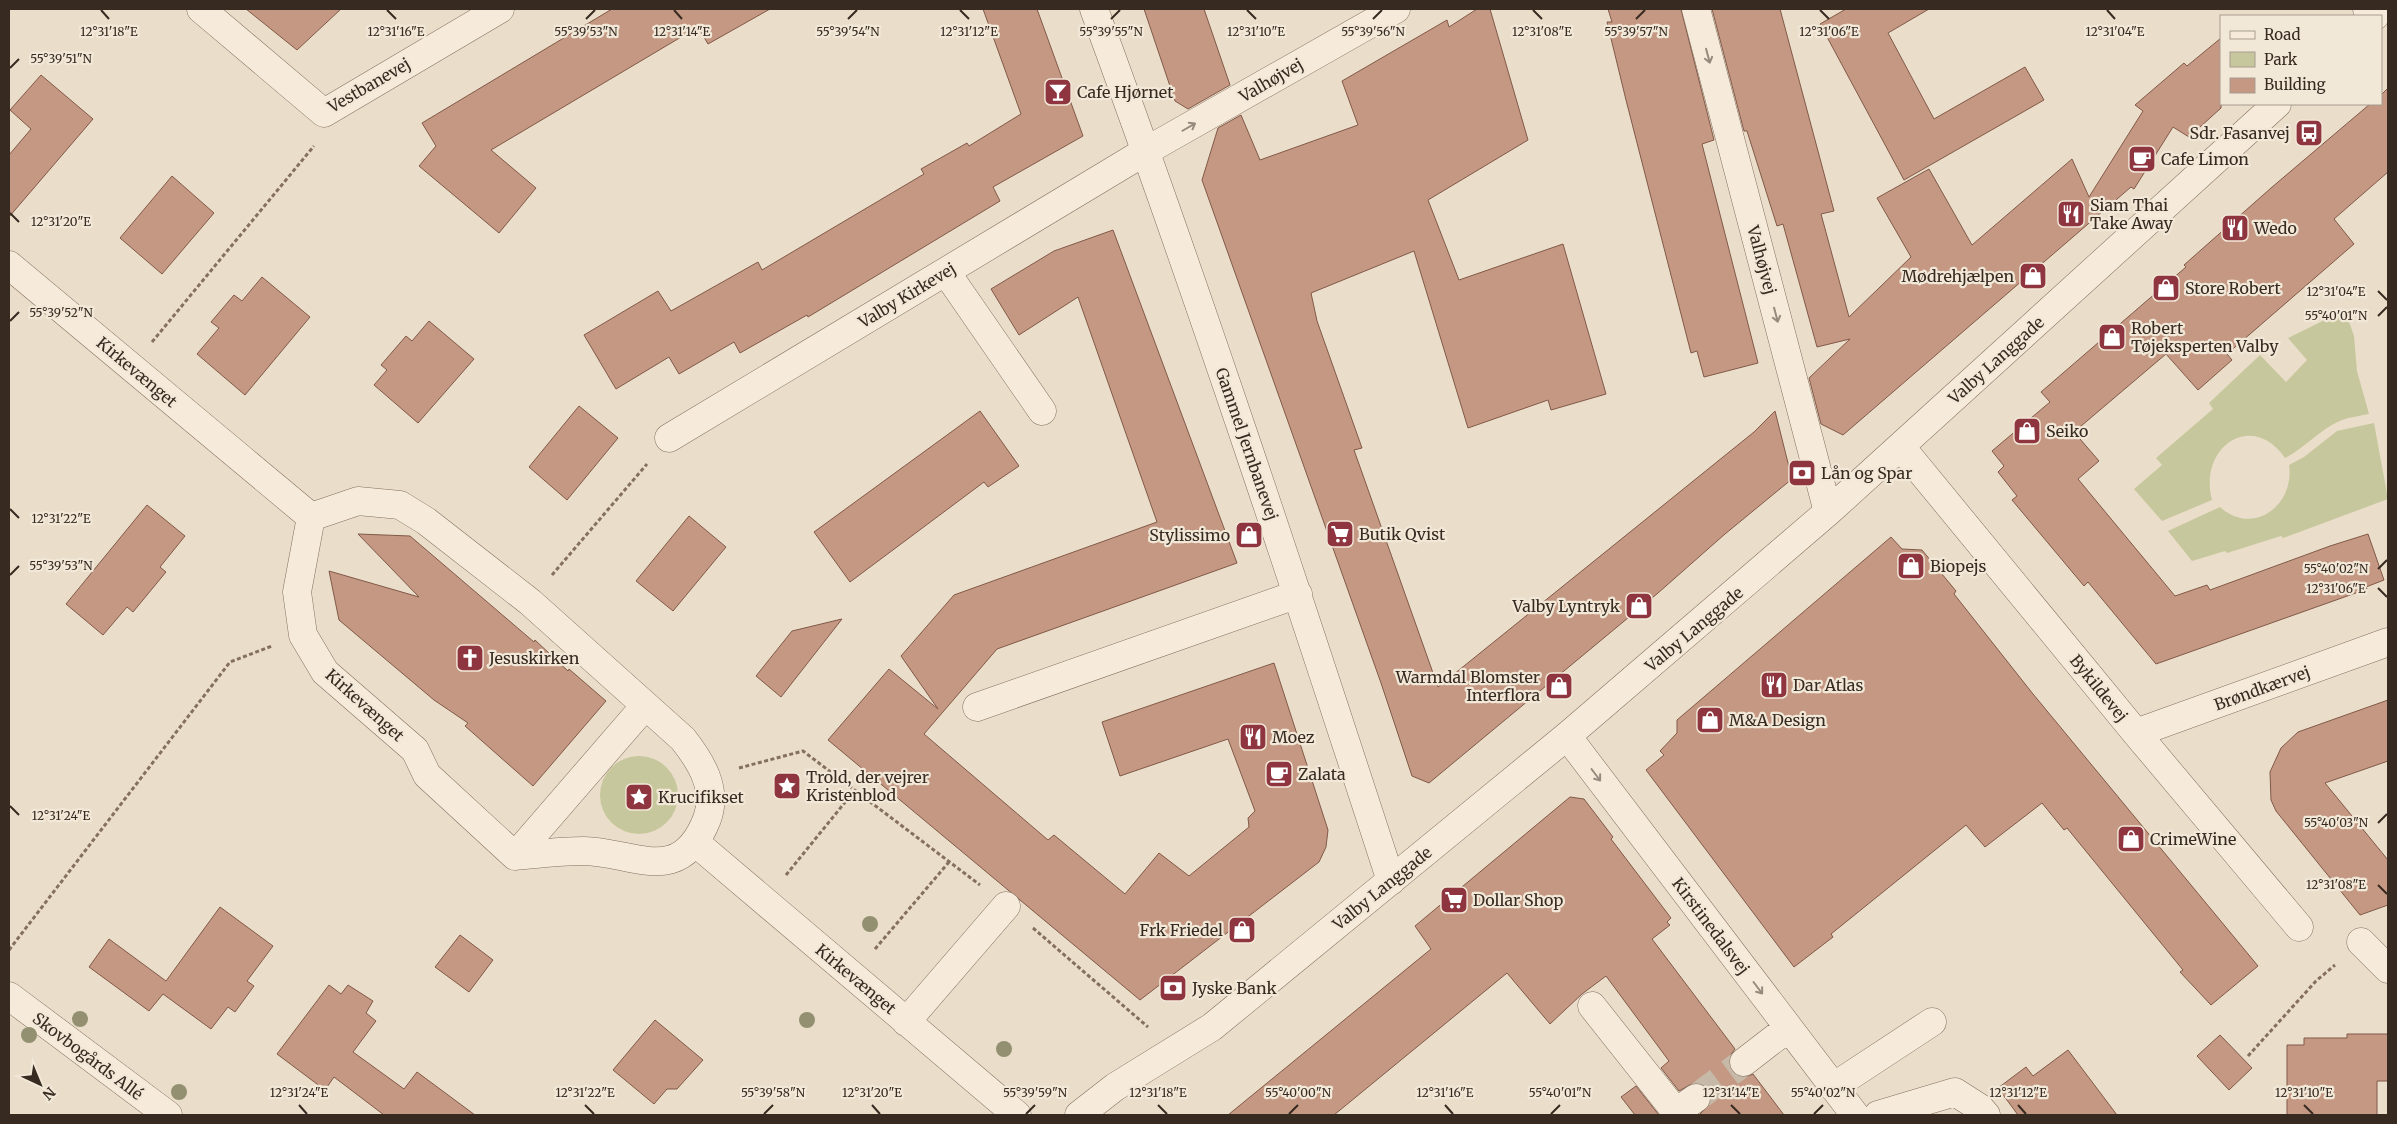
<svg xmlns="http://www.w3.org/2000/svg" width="2397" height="1124" viewBox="0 0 2397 1124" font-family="Merriweather,serif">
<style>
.green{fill:#c7c79d}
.building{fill:#c49883;stroke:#815948}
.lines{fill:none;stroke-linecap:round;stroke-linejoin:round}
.minor-tunnel{stroke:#c6b9a7;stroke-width:28;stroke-dasharray:28 14;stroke-linecap:butt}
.minor-casing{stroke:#85705f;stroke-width:29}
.path{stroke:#85705f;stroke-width:3;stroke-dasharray:4 2.5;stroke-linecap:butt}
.minor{stroke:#f6ebdb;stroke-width:28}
.tree{fill:#939072}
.oneway{stroke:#968a7e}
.ticks{fill:none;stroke:#372a21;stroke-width:2}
.labels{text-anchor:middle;stroke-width:4.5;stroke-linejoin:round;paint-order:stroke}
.street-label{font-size:16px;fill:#372a21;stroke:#f2e8d8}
.poi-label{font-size:16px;fill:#372a21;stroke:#f2e8d8;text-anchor:start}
.ticks-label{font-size:12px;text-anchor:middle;fill:#372a21;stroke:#f2e8d8;stroke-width:4.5;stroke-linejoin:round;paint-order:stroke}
</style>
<rect width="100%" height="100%" fill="#eaddc9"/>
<!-- green -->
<path class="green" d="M2345,310l9,26 3,35 12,43c-9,2 -19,3 -27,6 -21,8 -37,28 -57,38 -33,-48 -87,-11 -73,42l-50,21 -28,-32 28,-24 -6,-7 57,-49 -4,-6 51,-48 26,27 21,-22 -19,-22z
M2374,423l14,76 -105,39 -2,-2 -54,17 -2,-2 -33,10 -24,-30 52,-24c33,30 75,-2 69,-42l15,-8 33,-26z
M600 795a39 39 0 1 1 78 0a39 39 0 1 1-78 0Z"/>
<!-- building -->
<path class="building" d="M246,9h95l-44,41z
M612,9h158l-62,35 -10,-17 -207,123 45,38 -37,45 -80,-67 17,-20 -14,-23z
M983,9h54l46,127 -90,51 7,14 -192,116 -1,-2 -67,38 -6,-11 -55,32 -10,-17 -53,32 -32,-54 74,-44 13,20 87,-49 4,8 162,-96 -3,-5 46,-26 2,3 52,-32z
M1144,9h60l26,76 -42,24 -13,-8z
M1477,9h13l38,131 -100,60 31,80 104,-36 43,150 -55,16 -3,-10 -80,28 -54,-177 -103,42 6,28 45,127 -8,2 84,237 316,-255 21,-21 17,68 -67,55 -67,59 -229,190 -17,-7 -31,-93 -179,-503 16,-52 23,-13 19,45 98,-35 -16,-44 105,-61 2,7z
M1608,9h73l33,131 -12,4 56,219 -54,14 -7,-26 -6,2 -65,-253 -19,-78h5z
M1712,9h68l54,202 -13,3 28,103 62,-60 -34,-59 52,-29 43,76 100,-86 17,38 54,-86 -8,-6 49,-42 3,3 34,-28v70l-32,29 -16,-10 -39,62 -3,-2 -288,248 -22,-11 -12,-46 41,-39 -33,8 -34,-123 -6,2 -30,-95h-3z
M1846,9h83l-41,24 46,86 91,-52 19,33 -140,80 -84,-156z
M41,75l52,44 -84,98v-62l22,-26 -21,-19z
M2388,88v84l-54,47 20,25 -127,110 5,6 -34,30 -32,-36 -92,78 25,29 -21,18 97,117 32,-11 3,5 120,-44 38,-12 16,46 -18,7 1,2 -211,75 -68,-82 -4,4 -72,-86 5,-4 -19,-24 6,-6 -12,-15 58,-49 -9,-10 145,-125 -2,-2 87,-77 99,-84h11v-9z
M172,176l42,37 -52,61 -42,-36z
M1113,230l124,333 -240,86 -73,85 124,106 6,-5 71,59 34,-41 30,23 60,-49 -1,-9 7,-7 -27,-72 -108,37 -18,-54 172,-59 54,167 -2,17 -7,15 -179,138 -312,-260 61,-71 49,40 -37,-53 53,-61 203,-73 -79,-225 -59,38 -28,-46 63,-38z
M262,277l48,40 -65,78 -48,-41 22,-26 -8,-6 23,-27 8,6z
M429,321l45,38 -56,64 -44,-38 13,-15 -6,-5 25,-29 6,5z
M579,406l39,32 -51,62 -38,-33z
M980,411l39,55 -31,21 -4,-5 -134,100 -36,-50z
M147,505l38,31 -25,31 6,5 -33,40 -6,-5 -24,28 -37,-31z
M689,516l37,31 -53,64 -37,-30z
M358,534l52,2 124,106 1,-2 33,31 1,-2 37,32 -73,85 -68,-60 3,-3 -34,-23 -95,-80 -10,-49 90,26z
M1891,537l11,12 20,1 34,41 -2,3 79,100 225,272 -47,39 -31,-33 3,-2 -116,-142 -3,2 -22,-27 -57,44 -19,-22 -135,109 2,3 -39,30 -148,-197 18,-15 -4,-4 17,-18v-13z
M842,619l-61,78 -25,-21 36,-45z
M2388,700v61l-63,22 63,77v45l-28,10 -84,-104 -5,-11 -1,-28 11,-24 17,-16z
M1570,797l14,2 29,38 -2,2 60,79 -4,4 3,3 -18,14 83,110 -6,8v7l2,7 8,6h7l7,-3 31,41h-85l11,-11 2,-7 -3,-8 -6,-5 -8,-2 -16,9 -18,-23 8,-7 -63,-85 -24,18 -32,30 -43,-51 -173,142h-106l203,-166 -16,-23z
M220,907l53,39 -26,35 7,5 -19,26 -7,-5 -17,22 -48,-35 -14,17 -60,-44 20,-28 57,42z
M460,935l33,25 -24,32 -34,-25z
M329,985l12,9 7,-9 25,16 -7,12 10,8 -23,31 51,37 13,-17 58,43h-91l-50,-38 -9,13 -48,-36z
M655,1020l48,40 -26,29h-10l-13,15 -41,-34z
M2347,1034h41v47h-11v34h-90v-70h17v-7h43z
M2220,1035l32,33 -23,22 -32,-34z
M2068,1050l49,65h-99l-20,-27 28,-21 7,9z
M1636,1086l23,29h-24l-14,-18z"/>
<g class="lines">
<!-- minor-tunnel -->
<path class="minor-tunnel" d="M1696,1098l48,-36"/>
<defs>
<path id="minor" d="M201,9l123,104 176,-104
M1094,9c106,288 202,580 297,872
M1696,9l132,503
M2367,9l8,7
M9,265l302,252
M946,272l96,139
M669,438l477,-287 250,-142
M1901,447l235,286 163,194
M358,501l42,4 26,16 104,81 153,137c18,23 35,50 24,80 -27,69 -72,33 -123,32 -23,0 -46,3 -69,5l-88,-81 -12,-25 -90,-78 -22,-37 -6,-43 14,-75z
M977,707l321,-113
M2136,733l252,-91
M1567,736l288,379
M696,843l321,272
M515,856l129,-149
M2361,942l27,27
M9,996l159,119
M1592,1006l84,106
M906,1022l100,-116
M1744,1062l44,-34
M1833,1087l99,-65
M1079,1115l36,-28 97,-60 355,-291 261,-224 449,-408
M1678,1115l-2,-3 20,-14
M1878,1115l77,-23 25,16 6,7"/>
</defs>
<!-- minor casing -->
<use href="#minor" class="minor-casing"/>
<!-- path -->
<path class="path" d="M152,342l162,-196
M552,575l95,-111
M739,768l64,-17 177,134
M786,875l69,-85
M1033,928l115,99
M875,949l74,-87
M9,950l221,-288 42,-16
M2248,1056l68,-75 19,-16"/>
<!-- minor -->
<use href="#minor" class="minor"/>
</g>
<!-- trees -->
<g class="tree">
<circle cx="870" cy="924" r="8"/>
<circle cx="80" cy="1019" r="8"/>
<circle cx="807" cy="1020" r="8"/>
<circle cx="29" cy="1035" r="8"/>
<circle cx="1004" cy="1049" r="8"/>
<circle cx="179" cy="1092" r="8"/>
</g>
<!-- one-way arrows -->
<defs><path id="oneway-shaft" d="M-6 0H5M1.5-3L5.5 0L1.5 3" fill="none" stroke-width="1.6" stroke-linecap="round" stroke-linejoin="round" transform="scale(1.25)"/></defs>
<g class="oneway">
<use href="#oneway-shaft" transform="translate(1708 56) rotate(75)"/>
<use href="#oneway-shaft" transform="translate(1189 127) rotate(-30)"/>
<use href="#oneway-shaft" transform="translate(1776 315) rotate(75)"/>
<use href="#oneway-shaft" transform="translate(1596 775) rotate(53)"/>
<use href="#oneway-shaft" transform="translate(1758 988) rotate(53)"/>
</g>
<!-- ticks -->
<path class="ticks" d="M101,10l8,9M387,10l9,9M674,10l8,9M960,10l9,9M1247,10l9,9M1533,10l9,9M1820,10l9,9M2107,10l8,9M586,19l9,-9M848,19l9,-9M1111,19l9,-9M1373,19l9,-9M1636,19l9,-9M10,68l9,-9M10,213l9,9M2378,291l9,9M2378,316l9,-9M10,321l9,-9M10,509l9,9M2378,569l9,-9M10,575l9,-9M2378,588l9,9M10,806l9,9M2378,823l9,-9M2378,885l9,9M299,1105l8,9M585,1105l9,9M872,1105l8,9M1158,1105l9,9M1445,1105l8,9M1731,1105l9,9M2018,1105l8,9M2304,1105l9,9M764,1114l9,-9M1026,1114l9,-9M1289,1114l9,-9M1551,1114l9,-9M1814,1114l9,-9"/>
<!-- icons -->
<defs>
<symbol id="bar-square" viewBox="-11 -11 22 22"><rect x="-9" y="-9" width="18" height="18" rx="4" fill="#8e353f" stroke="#f2e8d8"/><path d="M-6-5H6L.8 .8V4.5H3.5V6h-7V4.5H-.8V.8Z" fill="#fff"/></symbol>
<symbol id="bus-square" viewBox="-11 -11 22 22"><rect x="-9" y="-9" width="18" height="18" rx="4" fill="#8e353f" stroke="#f2e8d8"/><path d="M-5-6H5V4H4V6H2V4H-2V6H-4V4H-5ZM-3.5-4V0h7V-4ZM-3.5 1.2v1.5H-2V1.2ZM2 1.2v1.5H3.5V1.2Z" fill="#fff"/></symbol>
<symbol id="cafe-square" viewBox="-11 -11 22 22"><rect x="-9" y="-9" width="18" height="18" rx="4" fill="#8e353f" stroke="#f2e8d8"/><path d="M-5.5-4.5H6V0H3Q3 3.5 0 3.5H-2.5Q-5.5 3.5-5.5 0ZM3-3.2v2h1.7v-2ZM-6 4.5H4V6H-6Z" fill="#fff"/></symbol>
<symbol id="restaurant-square" viewBox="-11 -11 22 22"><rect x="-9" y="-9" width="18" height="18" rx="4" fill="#8e353f" stroke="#f2e8d8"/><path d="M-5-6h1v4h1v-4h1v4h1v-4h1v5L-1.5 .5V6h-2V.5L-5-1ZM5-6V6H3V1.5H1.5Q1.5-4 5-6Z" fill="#fff"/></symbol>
<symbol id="shop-square" viewBox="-11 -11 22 22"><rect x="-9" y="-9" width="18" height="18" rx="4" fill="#8e353f" stroke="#f2e8d8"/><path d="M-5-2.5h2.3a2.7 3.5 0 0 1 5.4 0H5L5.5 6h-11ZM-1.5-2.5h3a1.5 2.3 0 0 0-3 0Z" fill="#fff"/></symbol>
<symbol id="bank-square" viewBox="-11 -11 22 22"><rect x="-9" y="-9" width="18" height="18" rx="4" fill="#8e353f" stroke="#f2e8d8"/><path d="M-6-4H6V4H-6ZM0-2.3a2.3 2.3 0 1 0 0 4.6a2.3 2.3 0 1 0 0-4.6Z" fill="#fff"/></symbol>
<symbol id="supermarket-square" viewBox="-11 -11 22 22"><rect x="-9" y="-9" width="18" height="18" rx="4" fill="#8e353f" stroke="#f2e8d8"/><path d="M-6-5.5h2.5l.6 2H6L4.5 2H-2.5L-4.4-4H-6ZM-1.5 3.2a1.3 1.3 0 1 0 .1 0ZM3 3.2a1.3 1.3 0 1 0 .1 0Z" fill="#fff"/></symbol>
<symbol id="church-square" viewBox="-11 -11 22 22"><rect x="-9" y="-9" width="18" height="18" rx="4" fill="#8e353f" stroke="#f2e8d8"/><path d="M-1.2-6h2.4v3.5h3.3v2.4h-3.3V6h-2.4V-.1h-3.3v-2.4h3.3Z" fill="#fff"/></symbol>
<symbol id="sight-square" viewBox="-11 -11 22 22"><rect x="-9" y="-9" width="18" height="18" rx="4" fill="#8e353f" stroke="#f2e8d8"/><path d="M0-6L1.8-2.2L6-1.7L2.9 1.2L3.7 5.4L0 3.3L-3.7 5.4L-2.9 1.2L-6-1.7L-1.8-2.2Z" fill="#fff"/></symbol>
</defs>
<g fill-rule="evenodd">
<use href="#bar-square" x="1042" y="76" width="32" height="32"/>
<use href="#bus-square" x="2293" y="117" width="32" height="32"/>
<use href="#cafe-square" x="2126" y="143" width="32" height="32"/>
<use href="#restaurant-square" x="2055" y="198" width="32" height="32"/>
<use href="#restaurant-square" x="2219" y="212" width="32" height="32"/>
<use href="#shop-square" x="2017" y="260" width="32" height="32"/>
<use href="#shop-square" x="2150" y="272" width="32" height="32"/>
<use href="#shop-square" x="2096" y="321" width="32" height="32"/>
<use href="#shop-square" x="2011" y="415" width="32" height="32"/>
<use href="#bank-square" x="1786" y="457" width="32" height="32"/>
<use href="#supermarket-square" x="1324" y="518" width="32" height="32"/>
<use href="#shop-square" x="1233" y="519" width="32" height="32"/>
<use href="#shop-square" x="1895" y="550" width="32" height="32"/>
<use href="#shop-square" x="1623" y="590" width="32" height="32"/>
<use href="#church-square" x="454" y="642" width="32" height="32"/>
<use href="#restaurant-square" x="1758" y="669" width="32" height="32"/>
<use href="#shop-square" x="1543" y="670" width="32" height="32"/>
<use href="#shop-square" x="1694" y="704" width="32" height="32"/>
<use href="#restaurant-square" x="1237" y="721" width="32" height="32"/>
<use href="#cafe-square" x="1263" y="758" width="32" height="32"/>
<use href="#sight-square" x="771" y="770" width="32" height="32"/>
<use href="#sight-square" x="623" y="781" width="32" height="32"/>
<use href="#shop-square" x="2115" y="823" width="32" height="32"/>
<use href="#supermarket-square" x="1438" y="884" width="32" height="32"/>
<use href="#shop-square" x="1226" y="914" width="32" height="32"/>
<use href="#bank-square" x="1157" y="972" width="32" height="32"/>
</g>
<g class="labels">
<!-- street labels -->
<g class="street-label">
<text transform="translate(1271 80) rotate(-30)" y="6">Valhøjvej</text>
<text transform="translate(369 85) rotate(-30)" y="6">Vestbanevej</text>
<text transform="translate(1762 260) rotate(75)" y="6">Valhøjvej</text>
<text transform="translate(907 295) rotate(-31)" y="6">Valby Kirkevej</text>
<text transform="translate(1996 360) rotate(-42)" y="6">Valby Langgade</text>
<text transform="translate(137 372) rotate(40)" y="6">Kirkevænget</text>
<text transform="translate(1247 444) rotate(71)" y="6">Gammel Jernbanevej</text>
<text transform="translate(1694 629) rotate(-40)" y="6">Valby Langgade</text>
<text transform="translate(2099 688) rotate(51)" y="6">Bykildevej</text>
<text transform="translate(2262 688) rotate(-20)" y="6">Brøndkærvej</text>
<text transform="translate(365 705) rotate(42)" y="6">Kirkevænget</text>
<text transform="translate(1382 888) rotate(-39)" y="6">Valby Langgade</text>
<text transform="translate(1711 926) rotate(53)" y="6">Kirstinedalsvej</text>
<text transform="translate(856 979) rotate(40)" y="6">Kirkevænget</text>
<text transform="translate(88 1056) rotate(37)" y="6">Skovbogårds Allé</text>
</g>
<!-- poi labels -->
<g class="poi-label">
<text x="1077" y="98">Cafe Hjørnet</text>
<text x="2290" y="139" text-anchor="end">Sdr. Fasanvej</text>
<text x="2161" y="165">Cafe Limon</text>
<text x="2090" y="211">Siam Thai<tspan x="2090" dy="18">Take Away</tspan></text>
<text x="2254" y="234">Wedo</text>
<text x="2014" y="282" text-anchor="end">Mødrehjælpen</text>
<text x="2185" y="294">Store Robert</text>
<text x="2131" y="334">Robert<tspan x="2131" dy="18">Tøjeksperten Valby</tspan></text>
<text x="2046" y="437">Seiko</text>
<text x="1821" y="479">Lån og Spar</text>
<text x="1359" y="540">Butik Qvist</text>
<text x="1230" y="541" text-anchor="end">Stylissimo</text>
<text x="1930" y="572">Biopejs</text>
<text x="1620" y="612" text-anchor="end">Valby Lyntryk</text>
<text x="489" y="664">Jesuskirken</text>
<text x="1540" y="683" text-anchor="end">Warmdal Blomster<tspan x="1540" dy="18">Interflora</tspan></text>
<text x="1793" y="691">Dar Atlas</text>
<text x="1729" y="726">M&amp;A Design</text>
<text x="1272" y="743">Moez</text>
<text x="1298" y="780">Zalata</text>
<text x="806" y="783">Trold, der vejrer<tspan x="806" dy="18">Kristenblod</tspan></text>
<text x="658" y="803">Krucifikset</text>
<text x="2150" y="845">CrimeWine</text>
<text x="1473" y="906">Dollar Shop</text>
<text x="1223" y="936" text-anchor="end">Frk Friedel</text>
<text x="1192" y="994">Jyske Bank</text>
</g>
</g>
<g class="ticks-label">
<text x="586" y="36">55°39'53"N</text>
<text x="848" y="36">55°39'54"N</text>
<text x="1111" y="36">55°39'55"N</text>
<text x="1373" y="36">55°39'56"N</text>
<text x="1636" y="36">55°39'57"N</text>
<text x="109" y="36">12°31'18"E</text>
<text x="396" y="36">12°31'16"E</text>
<text x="682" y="36">12°31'14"E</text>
<text x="969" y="36">12°31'12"E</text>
<text x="1256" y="36">12°31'10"E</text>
<text x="1542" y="36">12°31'08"E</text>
<text x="1829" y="36">12°31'06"E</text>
<text x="2115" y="36">12°31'04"E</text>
<text x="61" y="63">55°39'51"N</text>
<text x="61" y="226">12°31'20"E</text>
<text x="2336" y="296">12°31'04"E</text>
<text x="61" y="317">55°39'52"N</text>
<text x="2336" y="320">55°40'01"N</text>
<text x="61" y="523">12°31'22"E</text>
<text x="61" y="570">55°39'53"N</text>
<text x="2336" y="573">55°40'02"N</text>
<text x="2336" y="593">12°31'06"E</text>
<text x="61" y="820">12°31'24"E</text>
<text x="2336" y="827">55°40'03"N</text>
<text x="2336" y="889">12°31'08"E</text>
<text x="299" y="1097">12°31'24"E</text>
<text x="585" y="1097">12°31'22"E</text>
<text x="872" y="1097">12°31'20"E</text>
<text x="1158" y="1097">12°31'18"E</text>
<text x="1445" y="1097">12°31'16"E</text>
<text x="1731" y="1097">12°31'14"E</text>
<text x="2018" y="1097">12°31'12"E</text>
<text x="2304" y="1097">12°31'10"E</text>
<text x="773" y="1097">55°39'58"N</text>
<text x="1035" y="1097">55°39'59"N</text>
<text x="1298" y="1097">55°40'00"N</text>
<text x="1560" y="1097">55°40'01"N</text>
<text x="1823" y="1097">55°40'02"N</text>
</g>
<!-- border -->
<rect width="2397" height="1124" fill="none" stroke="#372a21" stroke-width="20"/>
<!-- legend -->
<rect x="2220" y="15" width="162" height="90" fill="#f2e8d8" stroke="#a79c8f"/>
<rect x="2230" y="31" width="25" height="8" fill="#f6ebdb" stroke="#a79c8f"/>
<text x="2264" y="40" font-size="15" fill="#372a21">Road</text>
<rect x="2230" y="52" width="25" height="15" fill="#c7c79d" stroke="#a79c8f"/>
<text x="2264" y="65" font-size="15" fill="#372a21">Park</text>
<rect x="2230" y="78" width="25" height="15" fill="#c49883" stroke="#a79c8f"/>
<text x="2264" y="90" font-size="15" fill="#372a21">Building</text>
<!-- north arrow -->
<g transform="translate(40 1084) rotate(136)" stroke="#f2e8d8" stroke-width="4" paint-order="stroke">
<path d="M0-4L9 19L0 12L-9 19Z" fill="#372a21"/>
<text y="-8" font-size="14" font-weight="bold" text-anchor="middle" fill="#372a21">N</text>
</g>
</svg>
